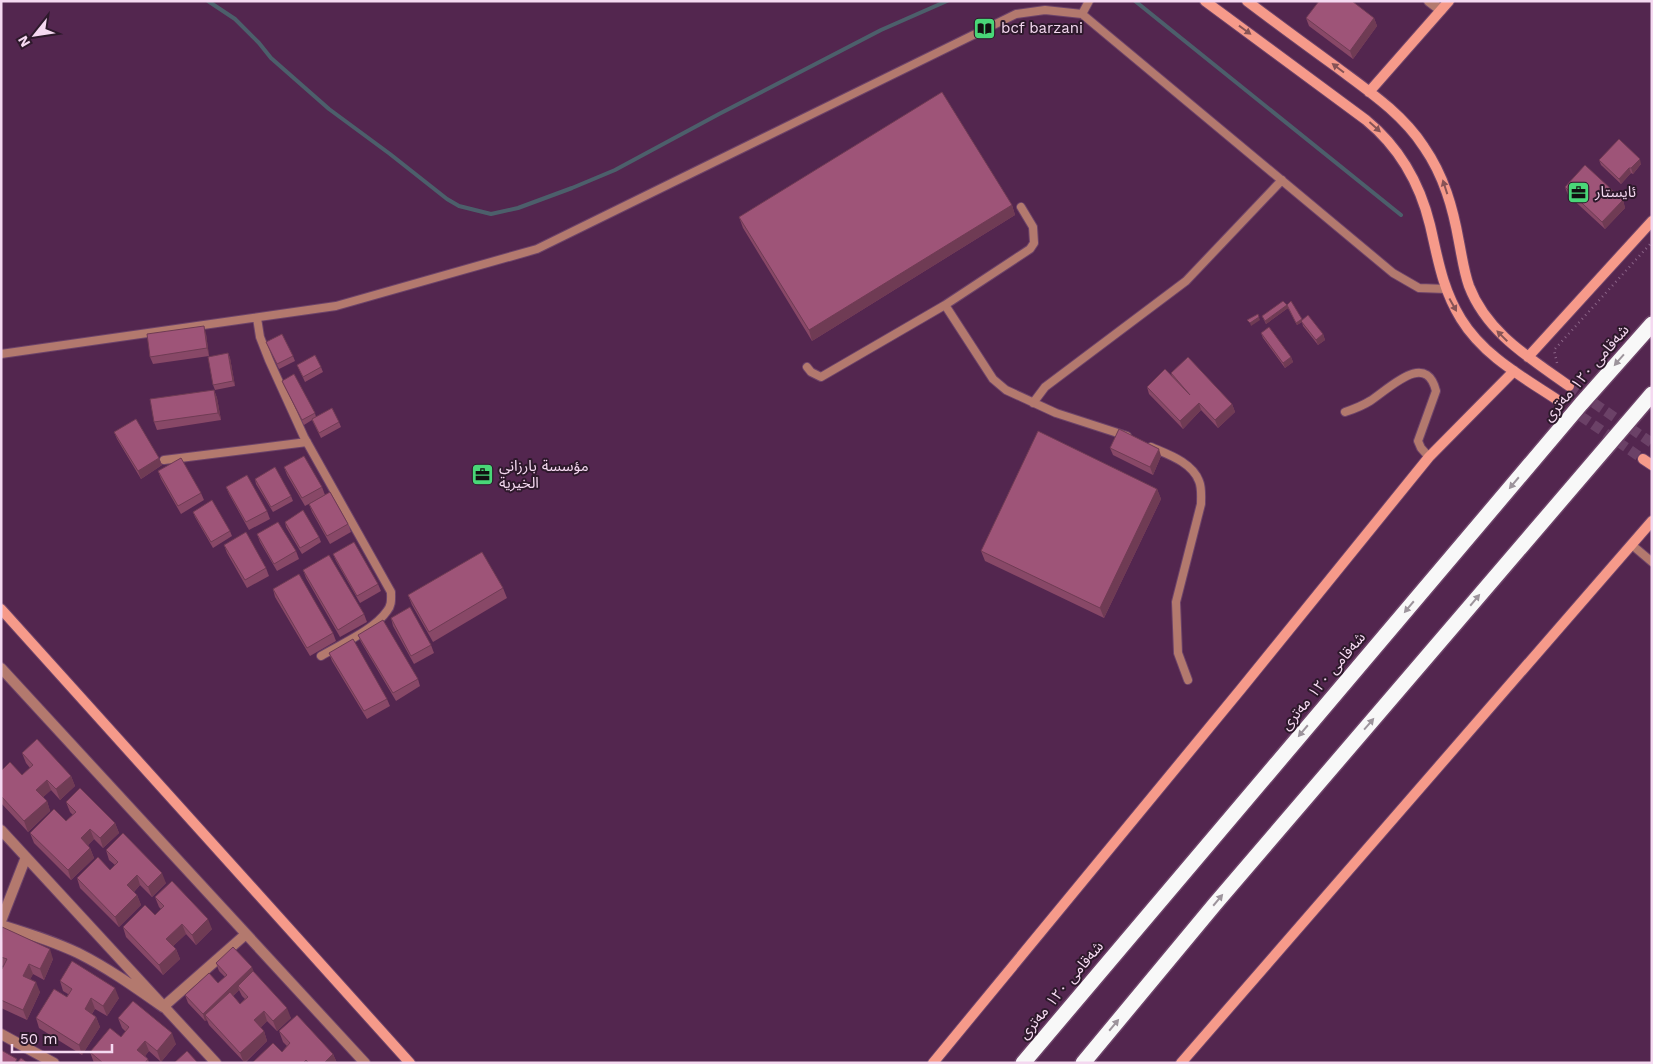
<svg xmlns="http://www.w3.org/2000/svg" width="1653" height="1064" viewBox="0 0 1653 1064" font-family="'Work Sans','Noto Sans Arabic',sans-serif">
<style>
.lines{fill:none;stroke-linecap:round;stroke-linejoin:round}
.stream{stroke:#4c5f6b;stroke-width:4}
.secondary-tunnel{stroke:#6b4167;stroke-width:10;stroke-dasharray:10 5;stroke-linecap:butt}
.lane-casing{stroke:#6d4369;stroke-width:10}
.street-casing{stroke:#6d4369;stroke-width:12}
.secondary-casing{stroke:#6d4369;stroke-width:12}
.highway-casing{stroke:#6d4369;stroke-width:18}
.path{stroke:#8c6588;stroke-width:2.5;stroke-dasharray:1 4;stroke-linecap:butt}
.lane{stroke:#b3796e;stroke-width:8}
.street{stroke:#b3796e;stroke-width:10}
.secondary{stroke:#f69a8a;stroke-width:10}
.highway{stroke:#f8f8f8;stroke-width:15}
.wall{fill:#884867;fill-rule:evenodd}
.shaded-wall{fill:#6f3b54}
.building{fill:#9e5478;stroke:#6f3b54}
.oneway{fill:#875356}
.oneway2{fill:#9d949c}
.labels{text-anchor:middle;stroke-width:4;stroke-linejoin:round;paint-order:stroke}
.poi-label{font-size:15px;fill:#f5d9f1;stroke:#2d192b;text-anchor:start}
.street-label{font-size:15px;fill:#f5d9f1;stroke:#2d192b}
</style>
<rect width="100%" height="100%" fill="#53264f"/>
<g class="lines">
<!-- stream -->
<path class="stream" d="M208,1l27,18 24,24 12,15 58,51 61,45 57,45 12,7 32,8 27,-6 54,-20 43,-18 104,-56 162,-84 66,-29
M1135,1l266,214"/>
<!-- secondary-tunnel -->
<path class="secondary-tunnel" d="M1569,386l83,57
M1556,399l87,60"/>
<defs>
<path id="lane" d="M1082,14l7,-13
M945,305l48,74 13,11 50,23 71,23
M257,318l3,19 9,23 35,77 87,155c0,7 1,13 -4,19 -13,19 -46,33 -66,45
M1,354l335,-48 201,-57 479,-235 29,-4 37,4 311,259 26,15 27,1
M807,367l4,5 10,5 124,-72 85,-56 4,-6 -1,-16 -12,-20
M1033,403l12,-16 141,-106 96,-101
M1345,412c9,-3 17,-6 25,-11 19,-12 56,-51 66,-10l-18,50 3,7 8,9
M1151,447c16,7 41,15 48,34 3,7 2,15 2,23l-25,98 2,51 10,27
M164,460l143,-18
M1632,545l20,17"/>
<path id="street" d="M1429,1l12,9
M1,668l364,395
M1,830l215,233
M1,921l25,-64
M1,925c26,8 52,16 77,28 30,15 58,35 85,54l83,-73
M1,1034l53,29"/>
<path id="secondary" d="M1205,1l161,119c33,27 54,64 64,105 8,34 12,63 31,94 22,36 60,57 95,80
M1247,1c29,22 59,44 88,65 32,24 67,47 89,81 20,29 29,61 35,95 3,15 5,30 10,44 18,47 61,72 100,100
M1369,92l80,-91
M1528,357l124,-136
M1643,459l9,6
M1,609l409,454
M933,1063l308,-374 188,-232 85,-86
M1181,1063l471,-542"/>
<path id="highway" d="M1023,1063l558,-659 71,-80
M1083,1063l132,-159 437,-510"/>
</defs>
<!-- lane casing -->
<use href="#lane" class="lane-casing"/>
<!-- street casing -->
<use href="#street" class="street-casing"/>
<!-- secondary casing -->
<use href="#secondary" class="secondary-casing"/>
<!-- highway casing -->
<use href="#highway" class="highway-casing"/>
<!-- path -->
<path class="path" d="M1557,363l-3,-13 98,-108"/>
<!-- lane -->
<use href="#lane" class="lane"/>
<!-- street -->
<use href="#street" class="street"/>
<!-- secondary -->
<use href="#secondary" class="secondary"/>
<!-- highway -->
<use href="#highway" class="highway"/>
</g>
<!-- wall -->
<path class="wall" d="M1306,18h68l3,8 -24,33 -44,-33z
M1599,160l42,4 -8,10 -2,-1 -10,11 -20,-19z
M1565,187l58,13 2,8 -20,21 -37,-34z
M1012,205l3,10 -203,126 -69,-113 -4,-11z
M1287,305l15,15 21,14 2,6 -7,5 -15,-19 -1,-4 -5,3 -9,-17 -22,16 -4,-8z
M1261,333l30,24 2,5 -8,6 -22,-30z
M206,334l3,22 -56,8 -3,-7z
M266,342l27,14 2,5 -16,8z
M228,353l2,5 5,28 -20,4 -2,-5z
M297,365l24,2 2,5 -18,10z
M1171,373l61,31 3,8 -17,16 -17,-18 -18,19 -34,-35 -2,-7 25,-10z
M282,381l33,32 1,4 23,5 2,5 -20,11 -9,-18 -8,5 -20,-39z
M214,390l3,8 4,22 -64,10 -3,-8z
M114,432l45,26 3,7 -21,14 -24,-40z
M1110,448l51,8 -8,19 -40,-20z
M284,467l38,20 3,8 -20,11 -18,-31z
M158,471l43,22 3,7 -23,14 -20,-35z
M255,479l36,17 2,5 -20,11 -17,-28z
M226,487l41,24 3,8 -21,11 -20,-36z
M1157,489l4,10 -57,119 -119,-57 -4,-10z
M309,504l39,20 3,8 -21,12 -18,-32z
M193,512l37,19 2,5 -19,12 -18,-31z
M285,522l34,15 2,5 -19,12 -16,-27z
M257,534l39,17 3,8 -22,12 -17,-29z
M224,545l42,23 3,8 -22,12 -20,-35z
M333,554l45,30 3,7 -21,12 -24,-42z
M303,570l61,44 3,8 -27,15 -34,-59z
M503,588l4,10 -74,44 -21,-37 -4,-10z
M273,589l60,44 3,8 -26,15 -35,-59z
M391,618l40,27 3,8 -20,11 -21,-38z
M358,635l60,44 2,7 -24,15 -35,-59z
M329,653l58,46 3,7 -23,13 -35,-58z
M22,753l49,23 4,10 -15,14 -9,-10 -8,7 4,4 3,10 -22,21 -27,-29v-32l21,4 8,-7 -4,-5z
M66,802l49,21 4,10 -16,15 -9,-9 -6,6 2,3 4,10 -23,22 -37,-37 -4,-10 36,-12 7,-6 -3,-3z
M106,850l60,33 -14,14 -12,-12 -6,7 3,3 4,10 -22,22 -39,-39 -3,-10 33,-8 5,-5 -6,-5z
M155,897l57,32 -16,16 -10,-11 -13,12 3,3 4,10 -17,16 -37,-38 -3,-10 32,-12 6,-6 -2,-2z
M1,928l52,31 -9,21 -11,-6 -3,5 10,13 -13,28 -26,-12v-39h1l1,-3 -2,-1z
M216,963l38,9 37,46 -14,13 -10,-10 -7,7 4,3 3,10 -22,22 -36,-38 -2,-5 -2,1 -17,-18 -3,-8 33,-12 7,-6 -6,-6zM239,990l3,6 3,3 -5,5 -7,-8z
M60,981l59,17 -12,18 -12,-7 -3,5 4,3 4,10 -18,28 -43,-27 -3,-10 31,-21 1,-3 -5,-3z
M118,1018l58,26 -15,18 -12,-11 -4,5 3,3 1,4h-55l-4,-11 31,-15 5,-5 -4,-4z
M279,1031l54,23 4,9h-85l30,-11 5,-6 -4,-4z"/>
<!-- shaded-wall -->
<path class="shaded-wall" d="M1374,18l3,8 -24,33 -3,-8z
M1640,159l1,5 -8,10 -2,-6z
M1629,168l2,5 -10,11 -2,-5z
M1623,200l2,8 -20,21 -3,-7z
M1012,205l3,10 -203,126 -3,-11z
M1287,305l1,3 -22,16 -1,-3z
M1259,317l1,3 -9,6 -1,-3z
M1302,319l1,2 -6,4 -1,-2z
M204,326l2,8 3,22 -2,-8z
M1323,334l2,6 -7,5 -2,-5z
M228,353l2,5 5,28 -2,-5z
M1291,357l2,5 -8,6 -2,-5z
M214,390l3,8 4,22 -3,-7z
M1199,403l2,7 -18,19 -3,-8z
M1232,404l3,8 -17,16 -3,-8z
M1159,449l2,7 -8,19 -3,-8z
M159,458l3,7 -21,14 -3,-8z
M1157,489l4,10 -57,119 -4,-10z
M71,776l4,10 -15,14 -4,-11z
M47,780l4,10 -11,10 -4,-10z
M47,801l3,10 -22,21 -4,-11z
M115,823l4,10 -16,15 -3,-10z
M90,829l4,10 -10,10 -3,-11z
M90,848l4,10 -23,22 -3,-10z
M162,873l4,10 -14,14 -4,-10z
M137,875l3,10 -9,10 -4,-10z
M137,895l4,10 -22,22 -4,-10z
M208,919l4,10 -16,16 -4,-10z
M182,924l4,10 -16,15 -4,-10z
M50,949l3,10 -9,21 -4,-11z
M176,949l4,10 -17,16 -4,-10z
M29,964l4,10 -6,12 -4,-10z
M252,967l3,8 -17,11 1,4 -31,28 -3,-3 2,5 -2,1 -2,-7z
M36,982l4,10 -13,28 -4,-10z
M115,988l4,10 -12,18 -4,-10z
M91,998l4,11 -7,10 -3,-10z
M287,1008l4,10 -14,13 -4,-10z
M264,1011l3,10 -10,10 -3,-11z
M96,1017l4,10 -18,28 -3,-10z
M264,1031l3,10 -23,22 -4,-10z
M172,1033l4,11 -15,18 -4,-11z
M145,1041l4,10 -8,10 -4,-11z
M333,1054l4,9h-13z"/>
<!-- building -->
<path class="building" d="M1319,1h33l22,17 -24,33 -44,-33z
M942,92l70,113 -203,125 -70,-113z
M1619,139l21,20 -9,9h-2l-10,11 -20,-19z
M1585,165l38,35 -21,22 -37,-35z
M1283,301l4,4 4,-4 11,18 -6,4 -9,-18 -22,16 -3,-5z
M1258,314l1,3 -9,6 -3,-3z
M1308,315l15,19 -7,6 -15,-19z
M204,326l3,22 -57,9 -3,-23z
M1269,327l22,30 -8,6 -22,-30z
M282,334l11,22 -16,8 -11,-22z
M228,353l5,28 -20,4 -5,-28z
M315,355l6,12 -18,10 -6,-12z
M1188,357l44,47 -17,16 -16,-17 -19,18 -33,-34 18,-18 25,26 -19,-22z
M294,374l21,39 -13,7 -20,-39z
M214,390l4,23 -64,9 -4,-23z
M332,408l7,14 -20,11 -7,-14z
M136,419l23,39 -21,13 -24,-39z
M1119,429l40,20 -9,18 -40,-19z
M1038,431l119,58 -57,119 -119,-57z
M304,456l18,31 -20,11 -18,-31z
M181,458l20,35 -23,13 -20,-35z
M275,467l16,29 -20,11 -16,-28z
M247,475l20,36 -21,11 -20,-35z
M330,492l18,32 -21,12 -18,-32z
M212,500l18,31 -19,11 -18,-30z
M303,510l16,27 -19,11 -15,-26z
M278,522l18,29 -22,13 -17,-30z
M246,532l20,36 -21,12 -21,-35z
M354,542l24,42 -21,12 -24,-42z
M482,552l21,36 -74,44 -21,-37z
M329,555l35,59 -26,16 -35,-60z
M299,574l34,59 -26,15 -34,-59z
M410,607l21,38 -20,11 -20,-38z
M383,620l35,59 -25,14 -35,-58z
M353,639l34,60 -23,12 -35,-58z
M37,739l34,37 -15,13 -9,-9 -11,10 11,11 -23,20 -23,-25v-25l9,-9 12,13 11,-10 -11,-12z
M80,788l35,35 -15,15 -10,-9 -9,9 9,10 -22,22 -38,-37 24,-24 12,12 10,-9 -10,-10z
M123,833l39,40 -14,14 -11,-12 -10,10 10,10 -22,22 -38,-39 21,-21 12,13 8,-8 -12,-12z
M172,881l36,38 -16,16 -10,-11 -16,15 10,10 -17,16 -36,-38 22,-22 10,10 9,-9 -9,-9z
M2,927l48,22 -10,20 -11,-5 -6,12 13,6 -13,28 -22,-10v-31h1l5,-10 -6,-2z
M233,947l19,20 -49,47 -18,-19 24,-22 9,10 9,-8 -11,-12z
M72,961l43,27 -12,18 -12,-8 -6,11 11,8 -17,28 -43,-27 18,-29 13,8 5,-8 -12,-8z
M253,971l34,37 -14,13 -9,-10 -10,9 10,11 -24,22 -35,-38 25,-23 10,12 8,-7 -10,-11z
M133,1001l39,32 -15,18 -12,-10 -8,9 11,9 -3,4h-42l-13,-11 20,-24 11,9 8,-10 -11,-9z
M297,1015l36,39 -9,9h-15l-3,-3 -3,3h-51l21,-20 9,9 8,-9 -11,-12z
M1,1050l16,9 -2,4h-14z
M187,1051l11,12h-24z
M21,1058l7,5h-11z"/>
<!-- one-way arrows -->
<defs><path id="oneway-solid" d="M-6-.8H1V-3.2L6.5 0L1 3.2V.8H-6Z" transform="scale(1.25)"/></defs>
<g class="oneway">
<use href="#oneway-solid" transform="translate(1245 30) rotate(36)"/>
<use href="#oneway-solid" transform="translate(1338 68) rotate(-143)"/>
<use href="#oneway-solid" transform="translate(1375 127) rotate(42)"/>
<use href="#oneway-solid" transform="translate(1445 187) rotate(-108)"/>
<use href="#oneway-solid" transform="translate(1453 305) rotate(61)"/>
<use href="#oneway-solid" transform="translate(1502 336) rotate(-135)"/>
</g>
<g class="oneway2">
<use href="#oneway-solid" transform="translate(1619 360) rotate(131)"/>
<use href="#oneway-solid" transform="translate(1514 483) rotate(130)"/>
<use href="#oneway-solid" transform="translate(1475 600) rotate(-50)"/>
<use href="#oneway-solid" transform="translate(1409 607) rotate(130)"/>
<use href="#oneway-solid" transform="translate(1369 724) rotate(-49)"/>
<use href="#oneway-solid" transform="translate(1303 731) rotate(130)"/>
<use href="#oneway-solid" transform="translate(1218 900) rotate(-50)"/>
<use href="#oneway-solid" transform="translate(1114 1025) rotate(-50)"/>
</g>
<!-- icons -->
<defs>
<symbol id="library-square" viewBox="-11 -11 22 22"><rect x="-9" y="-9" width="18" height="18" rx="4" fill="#49d778" stroke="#2d192b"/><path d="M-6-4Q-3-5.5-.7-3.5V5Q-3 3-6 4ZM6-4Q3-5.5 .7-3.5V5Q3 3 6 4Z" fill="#111"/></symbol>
<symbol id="office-square" viewBox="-11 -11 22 22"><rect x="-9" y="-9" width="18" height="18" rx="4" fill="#49d778" stroke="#2d192b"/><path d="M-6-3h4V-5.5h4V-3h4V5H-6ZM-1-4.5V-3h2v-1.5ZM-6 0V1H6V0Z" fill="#111"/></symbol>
</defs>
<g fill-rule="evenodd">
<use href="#library-square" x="972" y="16" width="25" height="25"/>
<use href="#office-square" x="1566" y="180" width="25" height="25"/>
<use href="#office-square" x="470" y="462" width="25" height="25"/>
</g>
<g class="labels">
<!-- poi labels -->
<g class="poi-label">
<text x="1001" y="33">bcf barzani</text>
<text x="1595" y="197">ئایستار</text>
<text x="499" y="471">مؤسسة بارزانی<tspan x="499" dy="17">الخیریة</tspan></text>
</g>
<!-- street labels -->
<g class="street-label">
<text transform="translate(1586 373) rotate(-49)" y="5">شەقامی ١٢٠ مەتری</text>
<text transform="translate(1323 681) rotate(-50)" y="5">شەقامی ١٢٠ مەتری</text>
<text transform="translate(1061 990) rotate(-50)" y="5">شەقامی ١٢٠ مەتری</text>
</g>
</g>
<!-- border -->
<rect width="1653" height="1064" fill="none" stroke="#f5d9f1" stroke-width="5"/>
<!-- north arrow -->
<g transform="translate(35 35) rotate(240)" stroke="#2d192b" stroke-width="4" paint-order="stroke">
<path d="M0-4L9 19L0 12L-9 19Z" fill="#f5d9f1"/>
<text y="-8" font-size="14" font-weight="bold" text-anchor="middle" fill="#f5d9f1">N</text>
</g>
<!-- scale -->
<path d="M12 1044v8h100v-8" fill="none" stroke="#f5d9f1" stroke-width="2.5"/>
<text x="20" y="1044" font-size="15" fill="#f5d9f1" stroke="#2d192b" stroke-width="4" paint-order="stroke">50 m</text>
</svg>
